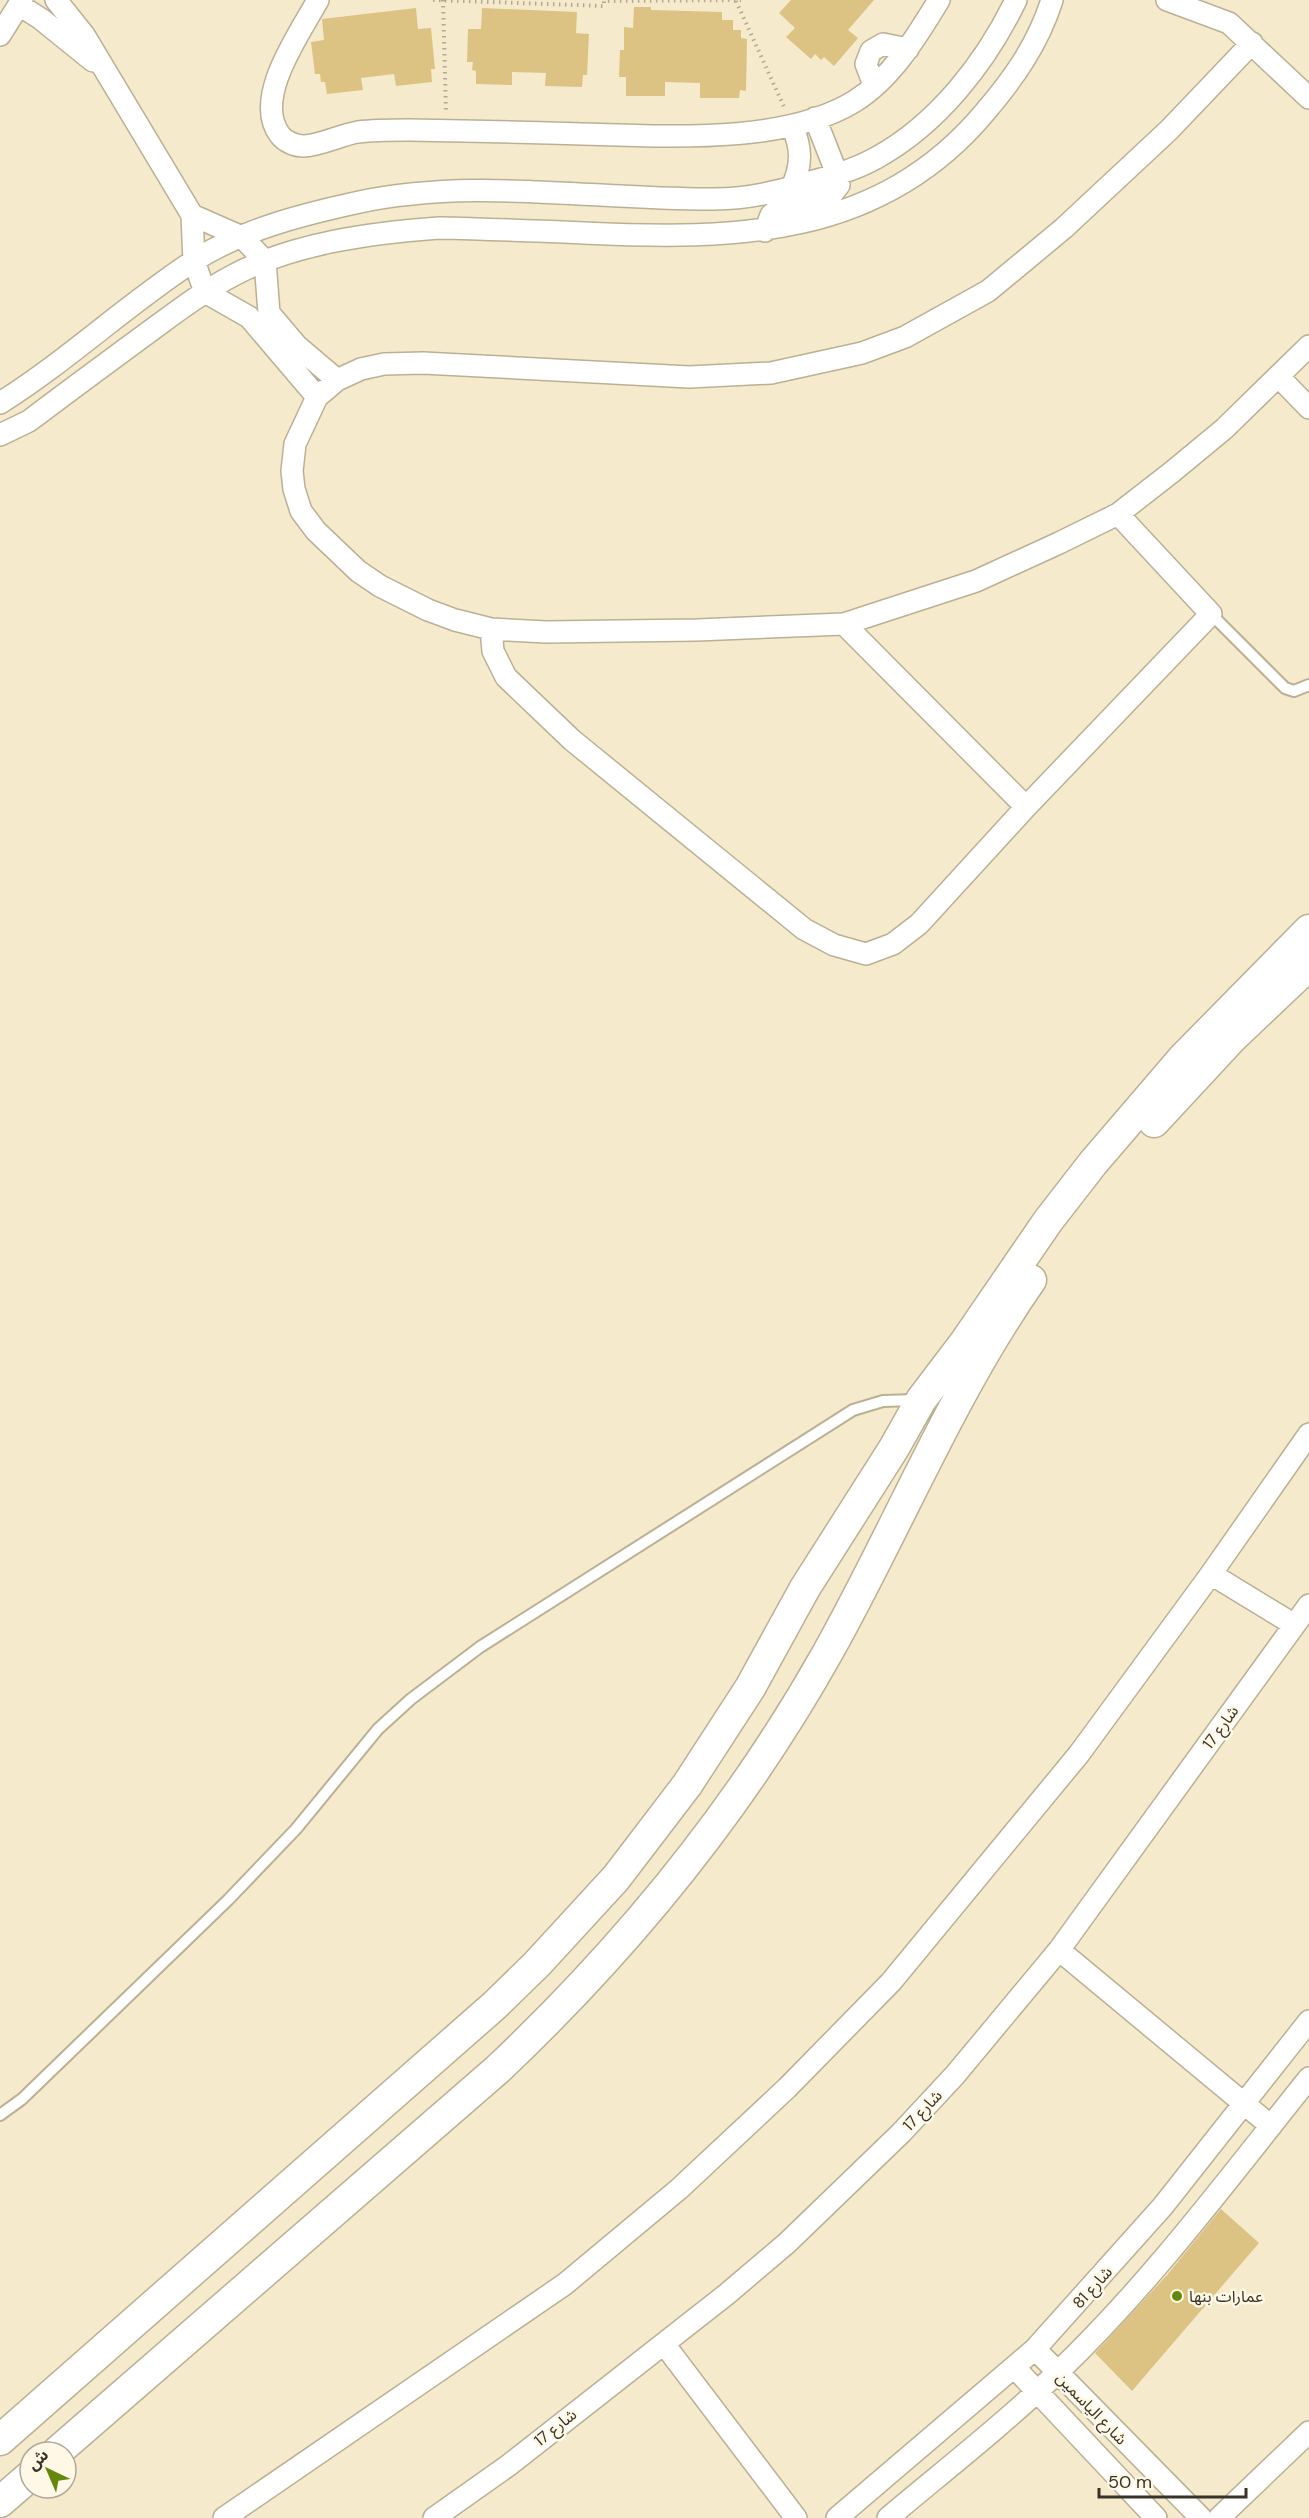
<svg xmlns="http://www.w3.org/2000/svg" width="1309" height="2518" viewBox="0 0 1309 2518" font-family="'DM Sans','Noto Sans Arabic',sans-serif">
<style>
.building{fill:#dcc383}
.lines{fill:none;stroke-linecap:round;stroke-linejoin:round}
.lane-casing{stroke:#bbb094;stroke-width:14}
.street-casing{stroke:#bbb094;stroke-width:24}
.secondary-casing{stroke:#bbb094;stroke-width:33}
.path{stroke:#b4aa93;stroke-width:4;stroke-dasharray:1.5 4.5;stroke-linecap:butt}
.lane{stroke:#fff;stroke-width:10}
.street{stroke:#fff;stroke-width:21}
.secondary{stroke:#fff;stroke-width:30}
.poi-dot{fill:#64880c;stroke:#fff8e6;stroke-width:2}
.labels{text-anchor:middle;stroke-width:5;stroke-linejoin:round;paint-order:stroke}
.street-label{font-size:16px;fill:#383328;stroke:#fff8e6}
.poi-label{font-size:16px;fill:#383328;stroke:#fff8e6;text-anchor:start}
</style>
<rect width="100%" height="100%" fill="#f6eacd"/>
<!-- building -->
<path class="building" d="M791,0h83l-26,30 10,8 -24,28 -10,-9 -3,3 -6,-6 -4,5 -25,-22 9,-9 -16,-15z
M634,7h17v3l71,2v8h11v10h8v8l6,1 -1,52 -6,-1 -1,8h-39v-15l-35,-1v14h-39v-19h-7l1,-27h4v-23l9,1z
M416,8l2,21 13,-1 4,41h-4l1,13 -36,4 -2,-12 -33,4 2,12 -36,4 -2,-12h-4l-1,-8h-5l-4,-32 13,-2 -2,-21z
M482,8l95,4 -1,21 13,1 -2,41h-4l-1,12 -37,-1 1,-13 -34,-1v13l-36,-1v-13l-4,-1 1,-8h-6l1,-33h13z
M1221,2209l38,34 -127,148 -37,-38 72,-78z"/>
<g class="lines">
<defs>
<path id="lane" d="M1211,614l74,74 9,3 15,-6
M0,2115l22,-16 206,-199 68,-71 82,-100 33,-30 69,-52 373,-237 30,-9 33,-1"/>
<path id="street" d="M56,0l28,35 108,180 2,46 11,31 44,25 68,80
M318,0c-18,33 -66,99 -38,135 5,7 16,11 24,11 18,-1 36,-11 54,-14 16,-2 34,-2 51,-2 58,1 115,2 173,4 82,2 202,11 273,-33 37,-23 62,-65 84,-101
M1167,0l62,23 80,75
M19,5l22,14 52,42
M0,35l22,-35
M1252,43l-83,87 -105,98 -76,63 -83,46 -43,16 -91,20 -82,4 -266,-14 -39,1 -23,5 -24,11 -20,17 -22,47 -3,27 2,18 7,22 15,20 42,40 22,15 48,24 27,10 36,9 55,3 151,-2 147,-6 132,-43 83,-38 59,-29 54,-42 52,-43 85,-83
M874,85l-8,-21 5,-13 12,-7 25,5
M792,187c10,-22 10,-39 0,-61
M192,215l50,22 23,24 4,52 28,33 40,34
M765,231l6,-16 5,-4 56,-17 7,-9 -2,-11 -22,-56
M1279,377l30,31
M0,403c67,-42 125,-97 192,-141 47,-31 108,-47 163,-59 118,-26 240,-3 359,-4 28,0 59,-6 85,-14 26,-7 54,-14 77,-27 62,-34 110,-96 140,-158
M0,435l29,-14c37,-28 75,-56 113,-84 29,-21 58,-44 90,-61 61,-33 139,-43 207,-48 48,1 97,3 145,5 151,7 296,5 401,-121 29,-34 53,-68 67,-112
M844,624l182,183
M491,629l2,22 13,26 66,63 232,189 30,16 32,9 27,-10 26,-20 107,-117 185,-193 -93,-100
M1211,1574l82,50
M1059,1950l212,176
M664,2344l132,174
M1035,2349l166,169
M1015,2368l141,150
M224,2518l341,-234 114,-95 108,-101 104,-106 188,-228 132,-180 98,-140
M434,2518l75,-53 218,-171 60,-51 114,-110 54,-58 104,-125 250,-345
M837,2518l198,-169 128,-143 146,-185
M888,2518c57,-48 116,-94 170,-146 93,-89 170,-193 251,-294
M1219,2518l90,-86"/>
<path id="secondary" d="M1154,1122l78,-84 77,-73
M0,2440l495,-435 42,-41 79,-86 71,-93 63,-97 55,-100 89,-140 27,-48 44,-58 83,-121 45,-58 90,-105 126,-128
M57,2452l441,-383c130,-123 242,-260 330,-417 69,-123 122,-256 203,-372
M0,2502l30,-26"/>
</defs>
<!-- lane casing -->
<use href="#lane" class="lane-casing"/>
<!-- street casing -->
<use href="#street" class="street-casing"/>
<!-- secondary casing -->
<use href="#secondary" class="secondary-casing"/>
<!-- path -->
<path class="path" d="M433,0l171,6v-5l137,-1
M443,0l3,112
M736,1l49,108"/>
<!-- lane -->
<use href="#lane" class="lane"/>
<!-- street -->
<use href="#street" class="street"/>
<!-- secondary -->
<use href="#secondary" class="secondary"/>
</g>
<!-- markers -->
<circle class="poi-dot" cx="1177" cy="2296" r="6"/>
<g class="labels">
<!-- street labels -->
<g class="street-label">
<text transform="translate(1220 1727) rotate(-54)" y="6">شارع 17</text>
<text transform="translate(922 2110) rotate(-47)" y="6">شارع 17</text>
<text transform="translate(1092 2287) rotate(-48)" y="6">شارع 81</text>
<text transform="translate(1092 2408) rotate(46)" y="6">شارع الياسمين</text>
<text transform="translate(555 2427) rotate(-39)" y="6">شارع 17</text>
</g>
<!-- poi labels -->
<g class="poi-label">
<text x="1189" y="2302">عمارات بنها</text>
</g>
</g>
<!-- north arrow -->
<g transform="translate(48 2470) rotate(316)"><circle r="28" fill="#fff8e6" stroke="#afa99a" stroke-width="1.5"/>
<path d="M0-4.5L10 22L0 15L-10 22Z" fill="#64880c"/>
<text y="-9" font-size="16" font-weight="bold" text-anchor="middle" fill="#383328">ش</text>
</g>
<!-- scale -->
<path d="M1099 2488v9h147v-9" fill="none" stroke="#383328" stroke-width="3"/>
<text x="1108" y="2488" font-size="18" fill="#383328" stroke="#fff8e6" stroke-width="4.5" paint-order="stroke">50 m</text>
</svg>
